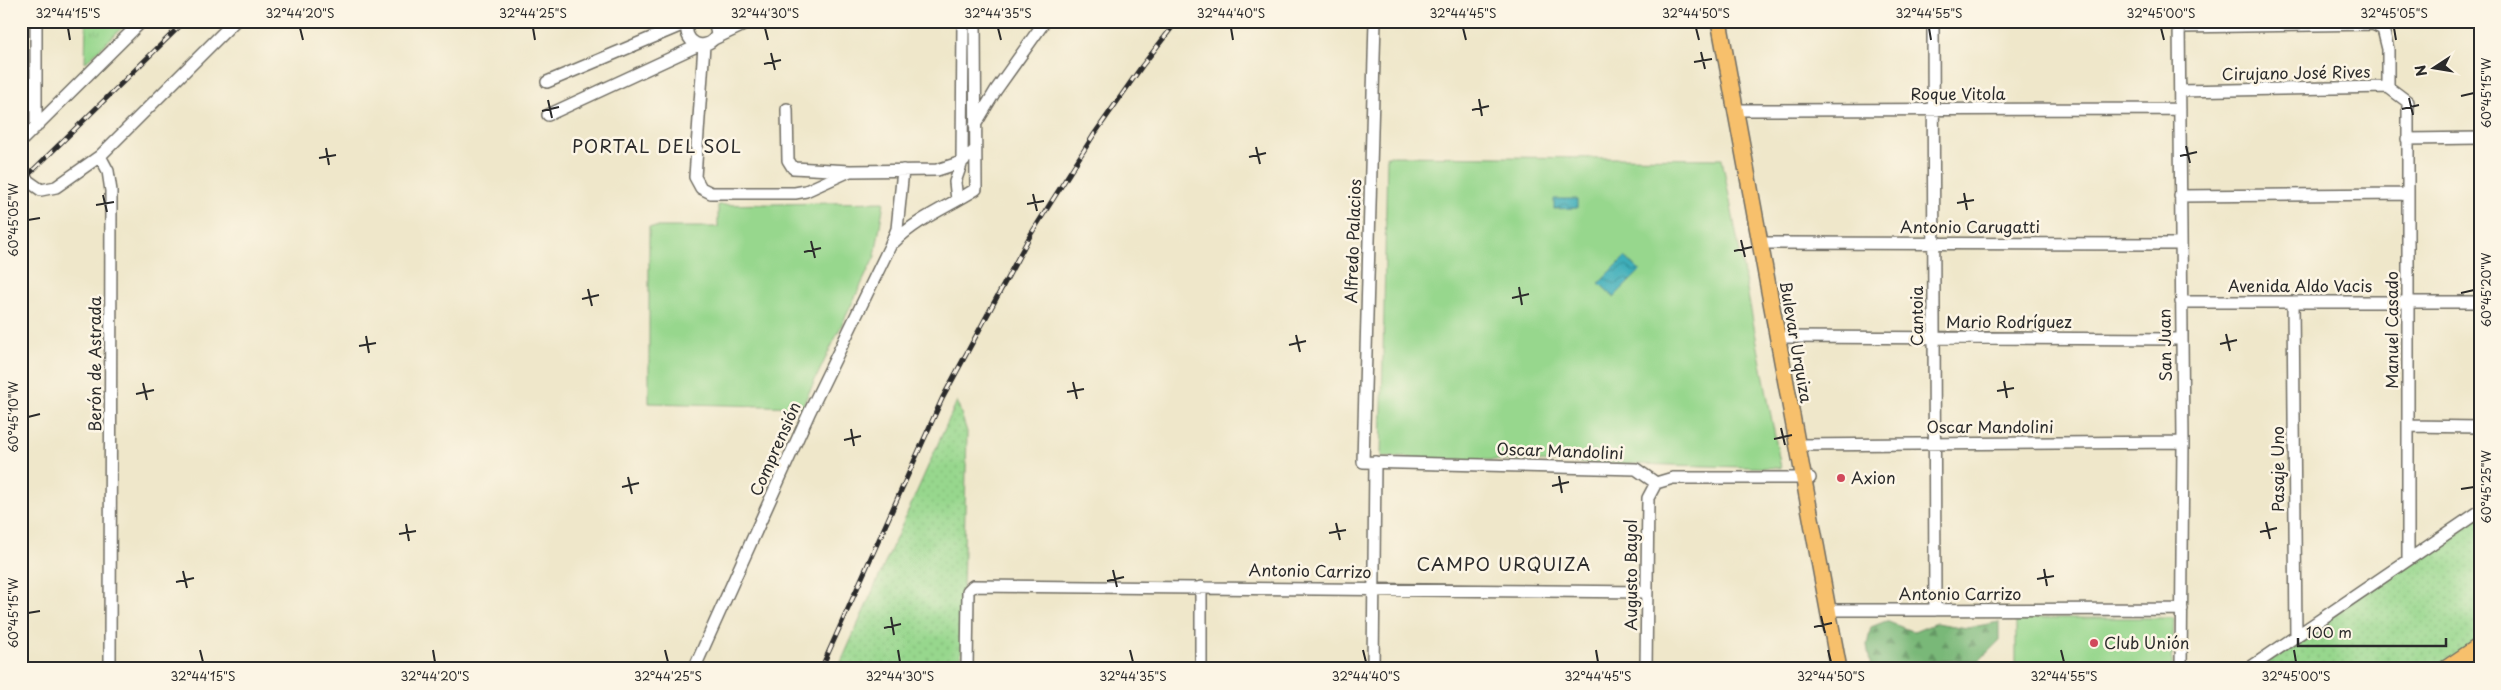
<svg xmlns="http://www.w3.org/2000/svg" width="2501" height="690" viewBox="0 0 2501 690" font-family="'Playpen Sans',sans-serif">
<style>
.grass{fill:url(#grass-dots);stroke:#61815c}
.forest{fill:url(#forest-firs);stroke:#527252}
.park{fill:url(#park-tufts);stroke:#61815c}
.pitch{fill:#97d78d;stroke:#61815c}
.water{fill:url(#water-waves);stroke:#346c72}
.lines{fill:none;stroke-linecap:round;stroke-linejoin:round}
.minor-casing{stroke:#706d63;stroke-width:14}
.major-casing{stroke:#706d63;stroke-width:18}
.highway-casing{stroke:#706d63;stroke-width:19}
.minor{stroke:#fff;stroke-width:11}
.major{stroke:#f7c06c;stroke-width:15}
.highway{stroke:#f7c06c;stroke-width:16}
.rail-casing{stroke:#2b2b2b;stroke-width:5}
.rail{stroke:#fcf5e5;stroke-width:3;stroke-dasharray:9;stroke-linecap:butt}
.ticks{fill:none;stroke:#2b2b2b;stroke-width:2}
.poi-dot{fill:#d1495b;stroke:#fcf5e5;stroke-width:2}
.labels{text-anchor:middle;stroke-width:5;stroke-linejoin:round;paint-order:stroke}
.street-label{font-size:16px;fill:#2b2b2b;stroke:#fcf5e5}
.poi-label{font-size:16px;fill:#2b2b2b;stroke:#fcf5e5;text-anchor:start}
.neighbourhood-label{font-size:18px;letter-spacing:1px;fill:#2b2b2b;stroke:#fcf5e5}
.neatline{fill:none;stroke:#2b2b2b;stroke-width:2}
.ticks-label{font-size:12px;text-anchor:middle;fill:#2b2b2b}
</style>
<defs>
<pattern id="grass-dots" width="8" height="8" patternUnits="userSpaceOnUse" patternTransform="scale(1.25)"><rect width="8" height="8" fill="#97d78d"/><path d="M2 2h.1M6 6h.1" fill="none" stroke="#82b97a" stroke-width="1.8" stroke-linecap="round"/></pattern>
<pattern id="forest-firs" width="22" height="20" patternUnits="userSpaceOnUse" patternTransform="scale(1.25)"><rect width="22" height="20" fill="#79b878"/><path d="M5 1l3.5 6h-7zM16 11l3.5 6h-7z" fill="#639663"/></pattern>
<pattern id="park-tufts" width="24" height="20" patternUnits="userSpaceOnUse" patternTransform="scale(1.25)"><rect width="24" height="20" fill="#97d78d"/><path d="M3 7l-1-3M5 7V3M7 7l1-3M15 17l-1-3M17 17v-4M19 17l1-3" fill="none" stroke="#82b97a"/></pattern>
<pattern id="water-waves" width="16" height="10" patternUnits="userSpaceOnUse" patternTransform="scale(1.25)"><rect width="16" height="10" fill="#3eaeba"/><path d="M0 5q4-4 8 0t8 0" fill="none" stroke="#348e97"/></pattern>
</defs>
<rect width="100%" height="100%" fill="#fcf5e5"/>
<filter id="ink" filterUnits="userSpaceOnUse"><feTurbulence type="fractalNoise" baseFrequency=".02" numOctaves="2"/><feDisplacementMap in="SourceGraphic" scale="10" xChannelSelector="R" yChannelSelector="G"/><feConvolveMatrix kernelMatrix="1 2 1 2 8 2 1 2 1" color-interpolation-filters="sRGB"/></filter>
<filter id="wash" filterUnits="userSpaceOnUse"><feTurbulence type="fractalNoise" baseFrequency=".0096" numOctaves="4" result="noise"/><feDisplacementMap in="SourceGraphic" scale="20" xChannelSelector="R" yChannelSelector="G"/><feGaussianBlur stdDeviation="1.12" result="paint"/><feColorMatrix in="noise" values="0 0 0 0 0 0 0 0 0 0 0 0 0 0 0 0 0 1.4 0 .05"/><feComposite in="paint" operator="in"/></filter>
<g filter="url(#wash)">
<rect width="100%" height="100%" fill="#efe7ca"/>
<!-- grass -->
<path class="grass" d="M957,401l10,31 -6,237h-123z
M2480,511v158h-232z"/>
<!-- forest -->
<path class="forest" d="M1886,621l28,11 22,-9 31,5 32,-6v19l-19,19 -48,1 -20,8h-41l-4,-24 4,-18z"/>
<!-- park -->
<path class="park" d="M86,21h43l-44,42z"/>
<!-- pitch -->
<path class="pitch" d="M1387,156l335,3 59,309 -400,-11z
M884,202l-9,54 -73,151 -153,-4v-176h69v-22z
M2016,618h158l-2,51h-156z"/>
<!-- water -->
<path class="water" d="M1577,199v9l-23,1v-10z
M1625,257l15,14 -26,26 -15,-14z"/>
</g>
<g filter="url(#ink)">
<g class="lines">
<defs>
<path id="minor" d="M689,21c-10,21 18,34 28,13l-3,-13
M1375,21l-12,441 273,7 20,14 17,-5h137
M1933,21l2,589
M2179,21l4,421 -2,227
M2179,27l194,-3 10,5 5,20v38
M714,39l38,-18
M704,45l-9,132 6,11 10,5h84l11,-2 44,-20
M547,82l142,-60
M2180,91l208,-4 20,15v457
M787,109l1,51 5,8 57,3 87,-1 25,-8 13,-12
M1736,110l444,-1
M548,115l151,-70
M975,125l21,-35 49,-69
M36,127v-106
M2407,139l73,-1
M21,141l121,-120
M100,156l8,15 3,20 -1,478
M21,176l20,14 15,-3 44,-31 135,-135
M2180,196l228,-2
M957,200l-2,-18 7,-20 1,-141
M894,242c24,-24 54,-35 82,-53l-1,-168
M1760,243l421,1
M2181,302h299
M2293,302l3,335
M1778,337l403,2
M2408,426l72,1
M1797,445l386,-3
M1828,610l354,-1
M694,669l116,-258 80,-165 7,-17 6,-59
M967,669l1,-78 5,-5 674,6
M1201,669v-82
M1373,669l2,-207
M1646,669l2,-171 8,-15
M2248,669l232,-158"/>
<path id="major" d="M1719,21l120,648"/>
<path id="highway" d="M2446,669l34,-23"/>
</defs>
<!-- minor casing -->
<use href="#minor" class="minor-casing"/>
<!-- major casing -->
<use href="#major" class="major-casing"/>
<!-- highway casing -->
<use href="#highway" class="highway-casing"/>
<!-- minor -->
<use href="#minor" class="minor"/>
<!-- major -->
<use href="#major" class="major"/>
<!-- highway -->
<use href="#highway" class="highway"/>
<defs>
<path id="rail" d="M21,182l164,-161
M821,669l121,-270 89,-165 62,-98 49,-70 35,-45"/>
</defs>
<!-- rail casing -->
<use href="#rail" class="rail-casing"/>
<!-- rail -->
<use href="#rail" class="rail"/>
</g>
</g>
<!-- ticks -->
<path class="ticks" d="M68,28l2,12M300,28l3,12M533,28l2,12M765,28l3,12M998,28l3,12M1231,28l2,12M1463,28l3,12M1696,28l3,12M1929,28l2,12M2161,28l3,12M2394,28l2,12M1701,52l4,17M771,53l4,17M1694,62l18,-3M764,64l17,-4M2461,96l13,-3M2409,98l4,17M1479,99l3,17M548,100l4,18M2402,109l17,-4M1472,110l17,-4M542,111l17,-4M2186,146l4,17M1256,147l4,17M326,148l3,17M2180,156l17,-4M1249,157l17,-4M319,158l17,-3M1964,193l3,17M1033,194l4,17M103,195l4,17M1957,203l17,-3M1027,204l17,-3M96,205l18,-3M28,220l12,-2M1741,240l4,17M811,241l4,17M1734,251l18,-4M804,252l17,-4M1519,287l3,18M588,289l4,17M2461,293l13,-3M1512,298l17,-4M582,299l17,-4M2226,334l4,17M1296,335l4,17M366,336l3,17M2220,344l17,-4M1289,345l17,-4M359,346l17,-3M2004,381l3,17M1073,382l4,17M143,383l4,17M1997,391l17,-3M1067,392l17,-3M136,394l18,-4M28,417l12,-3M1781,428l4,17M851,429l3,17M1774,439l18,-4M844,440l17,-4M1559,476l3,17M628,477l4,17M1552,486l17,-4M622,487l17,-4M2461,489l13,-2M2266,522l4,17M1336,523l4,17M406,524l3,17M2260,532l17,-4M1329,533l17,-3M399,534l17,-3M2044,569l3,17M1113,570l4,17M183,571l4,17M2037,579l17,-3M1107,581l17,-4M176,582l18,-4M28,613l12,-2M1821,616l4,17M891,617l3,18M1814,627l18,-4M884,628l17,-4M200,650l3,12M433,650l2,12M665,650l3,12M898,650l2,12M1130,650l3,12M1363,650l3,12M1596,650l2,12M1828,650l3,12M2061,650l3,12M2294,650l2,12"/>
<!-- markers -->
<g class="poi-dot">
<circle cx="1841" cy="478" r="5"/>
<circle cx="2094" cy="643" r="5"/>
</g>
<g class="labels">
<!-- street labels -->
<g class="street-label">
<text transform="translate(2296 73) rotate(-1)" y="6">Cirujano José Rives</text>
<text x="1958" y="100">Roque Vitola</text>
<text x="1970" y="233">Antonio Carugatti</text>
<text transform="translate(1353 241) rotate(-88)" y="6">Alfredo Palacios</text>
<text x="2300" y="292">Avenida Aldo Vacis</text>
<text transform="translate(1917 316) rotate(-90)" y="6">Cantoia</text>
<text x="2009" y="328">Mario Rodríguez</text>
<text transform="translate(2392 330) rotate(-90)" y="6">Manuel Casado</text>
<text transform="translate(1796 342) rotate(80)" y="6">Bulevar Urquiza</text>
<text transform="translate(2165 345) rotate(-91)" y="6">San Juan</text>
<text transform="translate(95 364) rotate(-90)" y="6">Berón de Astrada</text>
<text x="1990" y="433">Oscar Mandolini</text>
<text transform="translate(775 449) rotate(-66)" y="6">Comprensión</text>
<text transform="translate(1560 451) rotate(2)" y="6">Oscar Mandolini</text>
<text transform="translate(2278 469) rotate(-90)" y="6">Pasaje Uno</text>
<text transform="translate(1310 571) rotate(1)" y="6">Antonio Carrizo</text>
<text transform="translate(1631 575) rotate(-90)" y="6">Augusto Bayol</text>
<text x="1960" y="600">Antonio Carrizo</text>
</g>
<!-- poi labels -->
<g class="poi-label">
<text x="1851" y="484">Axion</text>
<text x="2104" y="649">Club Unión</text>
</g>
<!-- neighbourhood labels -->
<g class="neighbourhood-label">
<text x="657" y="153">PORTAL DEL SOL</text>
<text x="1504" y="571">CAMPO URQUIZA</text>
</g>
</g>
<!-- margin -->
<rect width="2501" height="690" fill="none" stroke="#fcf5e5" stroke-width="55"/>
<!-- north arrow -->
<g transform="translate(2434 68) rotate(258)" stroke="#fcf5e5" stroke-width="4" paint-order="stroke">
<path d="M0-4L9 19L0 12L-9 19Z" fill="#2b2b2b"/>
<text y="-8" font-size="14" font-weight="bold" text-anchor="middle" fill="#2b2b2b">N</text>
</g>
<!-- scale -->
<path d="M2298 638v8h148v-8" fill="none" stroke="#2b2b2b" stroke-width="2.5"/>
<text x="2306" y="638" font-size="15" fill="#2b2b2b" stroke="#fcf5e5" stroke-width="4" paint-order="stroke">100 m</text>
<rect x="28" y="28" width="2446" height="634" class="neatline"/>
<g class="ticks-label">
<text x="68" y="18">32°44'15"S</text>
<text x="300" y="18">32°44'20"S</text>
<text x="533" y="18">32°44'25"S</text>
<text x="765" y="18">32°44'30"S</text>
<text x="998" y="18">32°44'35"S</text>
<text x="1231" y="18">32°44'40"S</text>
<text x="1463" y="18">32°44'45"S</text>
<text x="1696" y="18">32°44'50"S</text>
<text x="1929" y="18">32°44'55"S</text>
<text x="2161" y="18">32°45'00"S</text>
<text x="2394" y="18">32°45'05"S</text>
<text transform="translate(2487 93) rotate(-90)" y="4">60°45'15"W</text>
<text transform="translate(14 220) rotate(-90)" y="4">60°45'05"W</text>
<text transform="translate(2487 290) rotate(-90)" y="4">60°45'20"W</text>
<text transform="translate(14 417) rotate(-90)" y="4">60°45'10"W</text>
<text transform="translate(2487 487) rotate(-90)" y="4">60°45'25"W</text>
<text transform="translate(14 613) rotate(-90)" y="4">60°45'15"W</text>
<text x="203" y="681">32°44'15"S</text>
<text x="435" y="681">32°44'20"S</text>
<text x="668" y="681">32°44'25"S</text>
<text x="900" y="681">32°44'30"S</text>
<text x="1133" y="681">32°44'35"S</text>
<text x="1366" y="681">32°44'40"S</text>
<text x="1598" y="681">32°44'45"S</text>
<text x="1831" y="681">32°44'50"S</text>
<text x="2064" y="681">32°44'55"S</text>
<text x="2296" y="681">32°45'00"S</text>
</g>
</svg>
